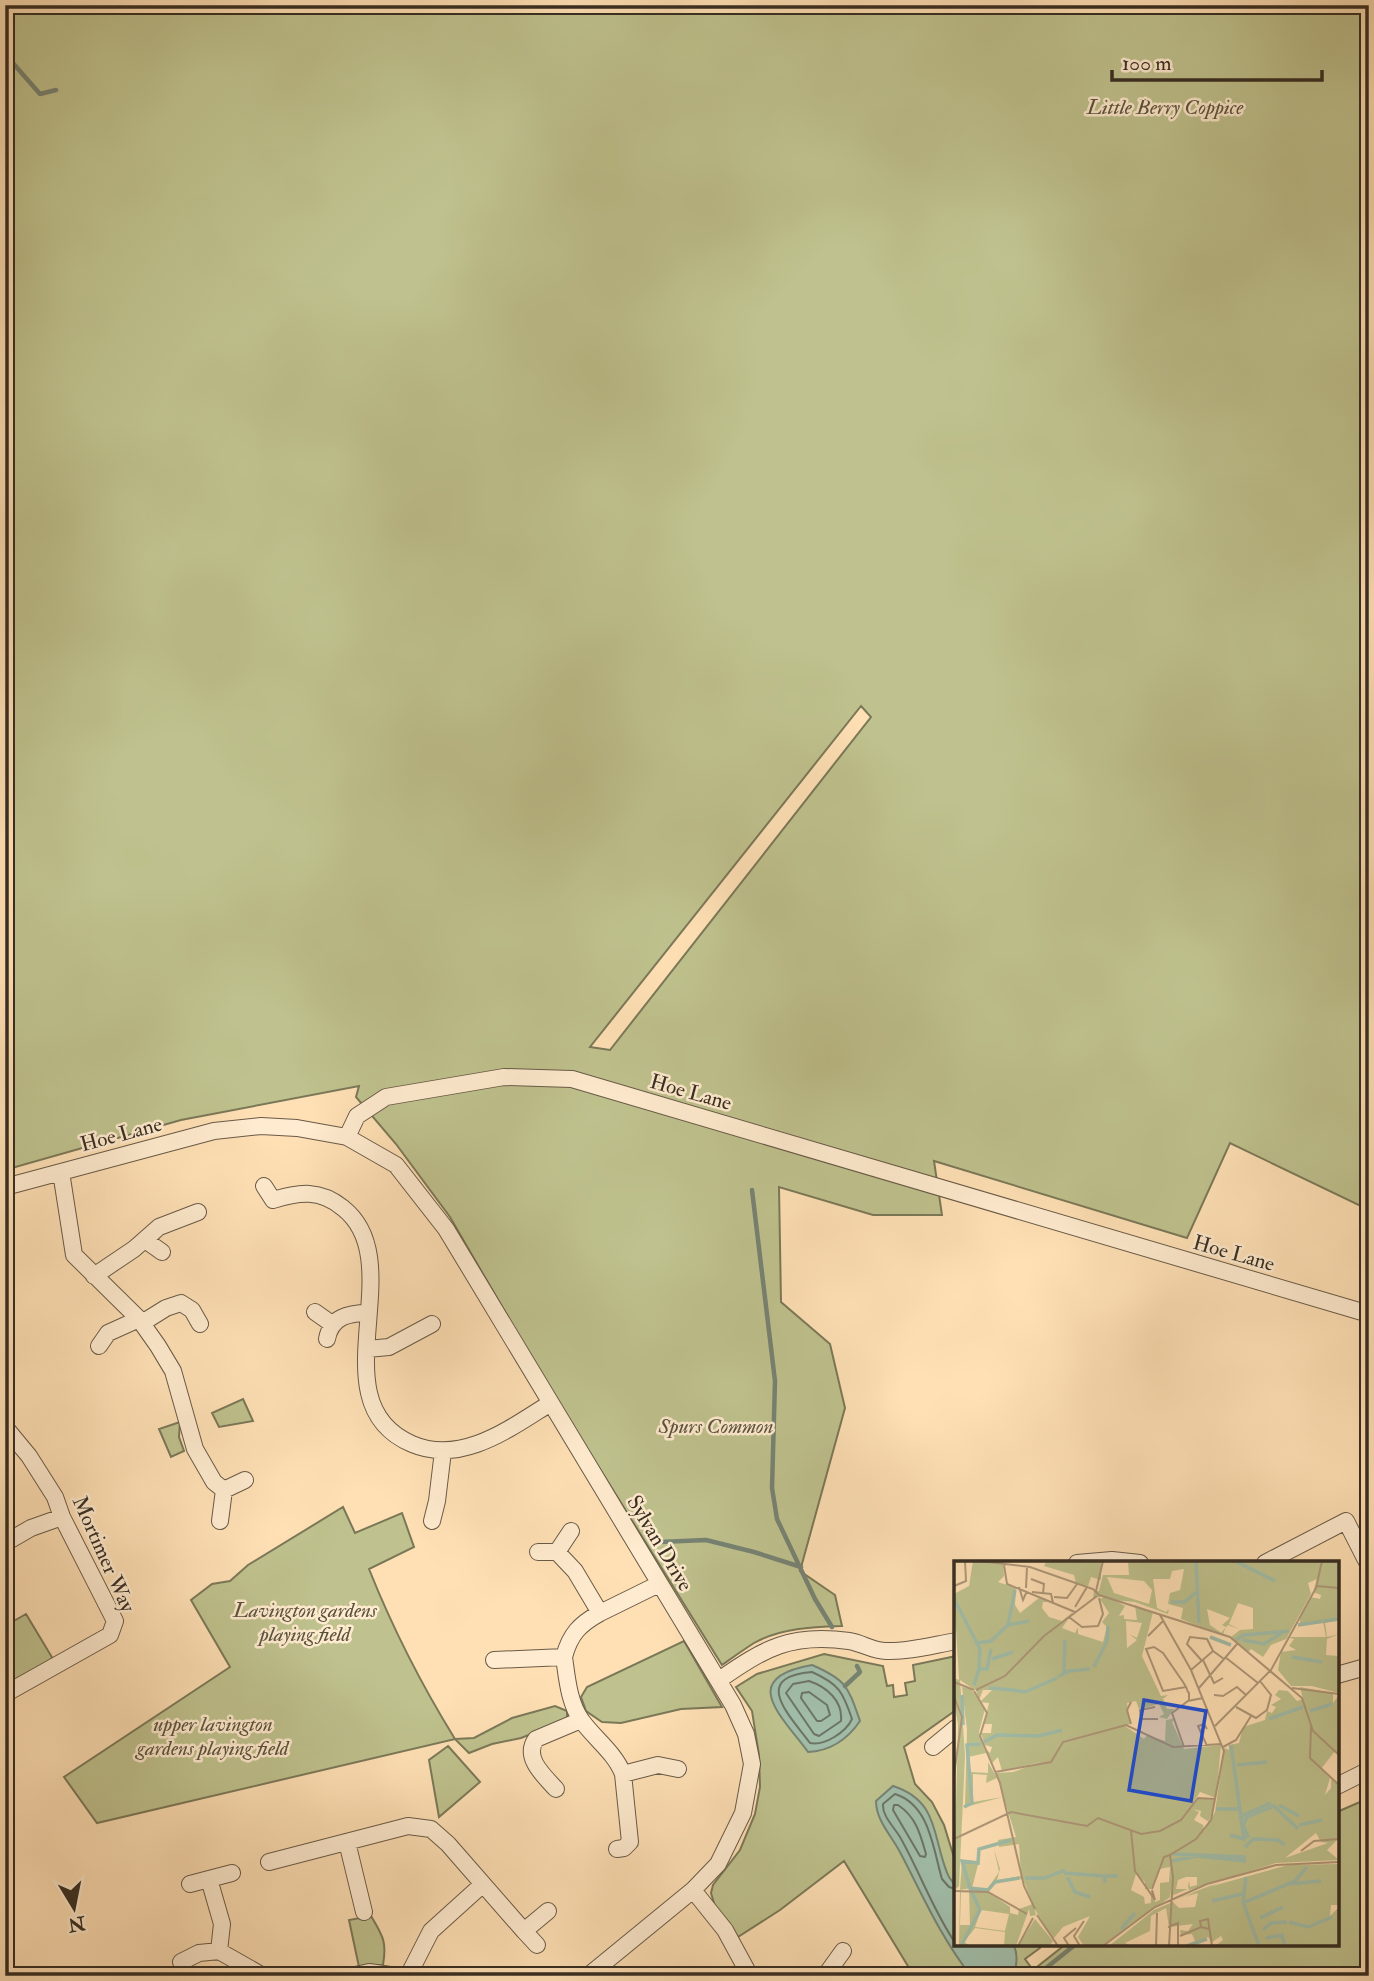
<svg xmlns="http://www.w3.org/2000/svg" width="1374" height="1981" viewBox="0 0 1374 1981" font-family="'IM FELL Double Pica',serif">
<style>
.green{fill:#bfc28e;stroke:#7b7858;stroke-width:2;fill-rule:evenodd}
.water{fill:#a1bda9;stroke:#778373;stroke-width:2}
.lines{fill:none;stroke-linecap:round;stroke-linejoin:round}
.shore{stroke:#6c7566;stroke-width:2}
.stream{stroke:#778373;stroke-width:4.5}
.minor-casing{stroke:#695a47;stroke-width:18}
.minor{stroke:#ffebcf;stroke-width:16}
.labels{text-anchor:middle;stroke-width:5;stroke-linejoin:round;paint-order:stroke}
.park-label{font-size:21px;font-style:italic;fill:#59523d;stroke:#ffebcf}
.street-label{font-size:21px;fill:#372d22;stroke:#ffebcf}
.inset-river{fill:none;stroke:#a1bda9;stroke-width:3.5}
.inset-road{fill:none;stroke:#af987a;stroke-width:2}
.view{fill:#1d4ed8;fill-opacity:0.15;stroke:#1d4ed8;stroke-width:3.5}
.inset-edge{fill:none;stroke:#372d22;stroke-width:3.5}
</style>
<rect width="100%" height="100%" fill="#ffe0b5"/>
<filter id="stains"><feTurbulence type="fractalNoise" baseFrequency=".00286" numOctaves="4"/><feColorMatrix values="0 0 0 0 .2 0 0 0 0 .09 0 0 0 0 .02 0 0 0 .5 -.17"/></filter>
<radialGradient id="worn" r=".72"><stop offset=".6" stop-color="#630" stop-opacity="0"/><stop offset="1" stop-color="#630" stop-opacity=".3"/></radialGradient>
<!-- green -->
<path class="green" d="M5,5h1364v1205l-139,-67 -43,95 -253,-77 8,54h-69l-94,-28 2,115 49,42 15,64 -45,163 35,24 7,31c-29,1 -61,2 -88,17 -11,7 -22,15 -32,22l-177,-284 -95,-164 -54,-73 -40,-47 3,-11 -178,34 -176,50zM861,706l10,11 -261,333 -20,-3z
M243,1399l10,22 -34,6 -7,-14z
M180,1422l-1,15 5,14 -13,6 -12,-28z
M343,1507l12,26 47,-20 12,34 -45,22c24,60 52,115 86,170l19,-1 38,-20 43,-12 12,5v9l-46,18 -29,6 -23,9 -14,-14 -358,84 -33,-46 166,-110 -39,-67 21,-16 18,-3 18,-16z
M26,1614l27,45 -48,26v-59z
M684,1641l38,66 -41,2 -60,14 -19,-1 -16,-11 -5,-14 6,-10z
M824,1654l59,12 4,20 6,-1 1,12 13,-2 -2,-12 10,-2 -2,-16 43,-9v54l-52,37 11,37 17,18 12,23 12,39v80h80l4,4 -15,11 8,11 33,-26h271v-132l32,-14v178h-455l-70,-115 -64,49 -42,27 -22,-27 -5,-17 2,-8 27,-35 15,-36 5,-27 -1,-32 -7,-44 -16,-24 21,-13z
M448,1746l32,36 -41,35 -10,-57z
M371,1916c12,20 16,26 12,49l-24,2 -10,-47z"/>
<!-- water -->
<path class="water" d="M812,1665c35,15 36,22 48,56 -13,19 -29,30 -52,31 -28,-38 -70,-74 4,-87z
M893,1786c47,15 39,52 55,89 2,5 7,8 8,14 2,18 0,37 0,55h57c5,9 5,24 -2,32h-40c-30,-38 -48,-80 -70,-122 -9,-18 -25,-33 -25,-53z"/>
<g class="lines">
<!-- shore -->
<path class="shore" d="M812,1672c27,12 31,20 40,47 -6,13 -27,27 -42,24 -20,-27 -60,-66 2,-71z
M809,1681c18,6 34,20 32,40l-22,15 -5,-2 -28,-41 7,-9z
M809,1692l18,13 3,10 -9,6h-4l-16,-23 1,-5z
M894,1805h4c18,12 22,28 28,49l-1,3 -5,-1 -27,-46z
M956,1889l-7,-2 -7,-8c-9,-30 -12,-74 -47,-85l-12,10c-1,12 11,23 17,33 20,35 33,74 56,107"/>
<!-- stream -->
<path class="stream" d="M5,54l35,40 16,-4
M752,1190l23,191 -3,107 5,31 38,80 17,28
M660,1542l46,-2 48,12 47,15
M845,1686l15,-14 -3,-6
M1036,1976l40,-32"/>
<defs>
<path id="minor" d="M347,1137l10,-21 29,-19 118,-20 68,2 797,235
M61,1172l13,83 65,64 19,27 15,25 22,78 19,33 10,8 21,-10
M264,1186l9,14c26,-8 47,-11 70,8 70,55 -28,195 69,236 49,21 97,-15 137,-40
M5,1187l209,-56 47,-5 36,2 50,9 49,28 50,64 287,476 13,29 6,30 -9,49 -25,51 -25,26 -105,86
M145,1240l17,12
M94,1276l40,-27 25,-22 39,-15
M315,1312l17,12
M142,1323l24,-15 15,-5 11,7 8,14
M327,1339c4,-22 21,-26 41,-26
M99,1346l9,-13 31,-14
M367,1349l22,-2 43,-23
M5,1427l24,29 26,41 7,20 53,104 -5,14 -105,59
M220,1521l4,-31
M432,1521l5,-20 6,-50
M5,1543l26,-15 31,-11
M538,1552h19l18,19 25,42 59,-29
M557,1552l14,-21
M1077,1563l35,-3 28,3
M1265,1563l81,-42 23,45
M564,1657c3,21 5,47 18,64 13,18 33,32 41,53l7,68 -6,6 -7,1
M494,1660l70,-3c6,-23 16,-33 36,-44
M1337,1675l32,-9
M719,1680c46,-32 72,-47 130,-39 13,2 24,10 37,10 23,1 47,-6 70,-10
M933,1747l23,-19
M623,1774l35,-9 20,4
M1337,1786l32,-16
M556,1789c-13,-14 -33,-32 -20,-50l45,-19
M347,1842l17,70
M269,1862l139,-36 23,3 17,15 76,87 24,-20
M232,1873l-23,6 13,45 -3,27 44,25
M190,1884l19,-5
M693,1890l32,40 25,46
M524,1931l13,14
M181,1962l18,-9 20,-2
M351,1976l18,-4 28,4
M408,1976l23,-45 52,-47
M825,1976l18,-25"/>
</defs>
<!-- minor casing -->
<use href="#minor" class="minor-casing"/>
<!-- minor -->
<use href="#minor" class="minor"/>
</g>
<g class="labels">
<!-- park labels -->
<g class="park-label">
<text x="1165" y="114">Little Berry Coppice</text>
<text x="716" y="1433">Spurs Common</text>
<text x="305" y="1617">Lavington gardens<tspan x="305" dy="24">playing field</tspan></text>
<text x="213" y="1731">upper lavington<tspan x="213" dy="24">gardens playing field</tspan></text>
</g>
<!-- street labels -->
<g class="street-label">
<text transform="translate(691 1092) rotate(16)" y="7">Hoe Lane</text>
<text transform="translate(121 1134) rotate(-15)" y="7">Hoe Lane</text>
<text transform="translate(1234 1253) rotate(16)" y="7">Hoe Lane</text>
<text transform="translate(660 1543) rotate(59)" y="7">Sylvan Drive</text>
<text transform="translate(104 1554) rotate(66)" y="7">Mortimer Way</text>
</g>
</g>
<!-- overview -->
<g transform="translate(954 1561)">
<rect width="385" height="385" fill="#ffe0b5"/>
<path d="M19,0h30l1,15 -6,6 18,6 -1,17 5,8 19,-15 10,4h-6l-1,6 7,9 13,4 11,-9 -11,16 13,5 3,-6v7l25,8 4,-15 -5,-5 7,-9 -9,-14 6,-3 -13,2 1,-7h5l4,-16h26l-1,-14h211v58l-14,4 2,14 12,-3 -12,5 -1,16 13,1v37l-27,-7h-21l-13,-16 3,-18 15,-2 -7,-4 5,-7 -7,-2h39l-3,-15 -23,2v-9l10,-18 10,2 1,-4 -8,-3 4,-13 -9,4 3,11 -25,45 -15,6 -8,12 -12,-8 -3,3 -17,-15 9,-7 13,-1v-21l-15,-5 -9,21 10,5 -11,-4 -8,9 3,2 -42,-17 2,-11 -15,-4 2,-11 10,-3 4,-21 -12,2 -2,8h-17l4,29 9,4 3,-3 -1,5 -33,-12 -21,-2 11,6 -6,10 5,-1v4l13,1 -2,-15 18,7 -11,44 19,40 7,-1 -5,4 4,10h7l-7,10 -8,-2 5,-3 -5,-10 -20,5 -3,-8 -9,2 3,21 -5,2 19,13 3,-4 18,6 1,-21 10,-2 -4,4 12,27 37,-4 -5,53 -16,-6 -14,22 13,-16 16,2 -6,22 -9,-6 1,-5 -8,-2 6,3 -5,8 9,5 1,6 11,-19 9,-64 5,2v-5l10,-2 4,-16 22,-7 2,-9 5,2 4,-6 -5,-2 10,-6 -6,-4 4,-5 9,1 9,10 6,-2 -3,-12 33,6v10l6,-8v59l-4,-3 -14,18 9,9 -5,17 6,-7v-9l8,7v52l-12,12 12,10 -63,3 -87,27 -1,-4 1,-5 1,6 7,-2v-8h-11l-8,3 -2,9h12l-17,7 1,-13 -2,14 -68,49h-18l-6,-9 12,-21 -27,11 -10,12 -19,-31 2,7 -6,1 -1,-7 -13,37h-12l1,-14 -30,-4 -11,14 6,4h-11l1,-55 28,1 22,15v6l8,2 1,-6 14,-5 -10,-25 -27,3 -10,9 13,-19 -5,-23 6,20 -3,11 24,-4 -2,-32 -20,3 -1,-7 18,-3 -20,-64 17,-1 28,-10 -39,9 -4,-14 -6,6 -7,-15 5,5 2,-6 -7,-2 -4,-12h10l1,-9h-8l5,-21 -9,-1 12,-12h-9l-4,10 -3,-10 9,-3 -10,3 -15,-10 5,76 -6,130 -5,5 4,-166 -4,-27 6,11 -6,-15v-16l5,2 -5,-86 15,-8zM153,16l37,4 8,9 -3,14 -35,-11zM253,48l23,9 -8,7 4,2 -3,7 -13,-9zM172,60l16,2 -5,15 -8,-4 8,6 -10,8zM362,272l5,9 7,1 -43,15zM216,306l-1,15 -9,1v17l-5,2 -4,-12v13l-6,1 -1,-7 -13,-7 5,-16 9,8v7h6l8,-20zM15,329l1,35h-10l1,-33zM27,349l28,4 -4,17 -30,-4zM93,0h54v19l-10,-3 -3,9 -12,-3 -2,-8 -30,-9zM8,126l9,2 14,20 -6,23 7,21 -18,4 3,15 17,1v-11l9,16 -11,5 1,-8 -14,-1v28l30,-5 -38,10 2,-77zM24,288l2,8 -8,31 -12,2 2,-30 15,1zM385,303v41h-8l-1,11 9,-9v39h-124l8,-6 -2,-4 -9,6 -4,-5 -24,9 11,-5 -3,-7 -11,1 -1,-5 8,1 5,-7 -24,3 -3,-19 -15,8 -1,15 -25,12 7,3h-23l45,-36 19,-8 6,6 16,-1 3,-14 -13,4 11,-5 -25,9 41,-16 7,-2 -10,4 79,-22zM81,358l18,22 -4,5h-31z" fill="#bfc28e" fill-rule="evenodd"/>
<path class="inset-river" d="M242,0l3,62M281,0l40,20M0,38l26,50 -1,20M217,41h14l11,-10M54,64l7,-35M344,64l41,-6M256,76l21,8M282,79l8,-5 45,-4M289,79l21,4 19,-12M23,82l14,-2 17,-16 21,-4M338,96l30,5M38,98l21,-7M140,106l13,-26 1,-15M110,112l1,-33M104,116l11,-6 21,-2M20,124l5,-16h8l4,-20M35,127l24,2M59,129l12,2 32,-14M8,134l1,30M356,150l22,-7M315,158l34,-12M30,181l13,-7 42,1 23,-6M283,204l30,-3M325,244l20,11M10,246l8,-4 -5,-58 14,-1M262,248h22M286,260l3,-6 28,-12M345,264l23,-5M276,274l14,4 -13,-94M290,277l4,-2 -5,-11 4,-8 27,-11 24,23M291,286l8,-8 25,1 7,5M219,293l73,3M218,300l25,-5 49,5M110,312l40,3M113,316l8,15 15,5M292,316l-3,25 16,44M71,317h20l20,-8M151,322l-1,-7h14M334,323l33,-3M16,327l-8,-27 16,2 1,-14 32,-9M258,340l30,-7M289,342l52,-22 12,-14M306,357l23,-11M335,361l19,5 24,-10M167,368l14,-16M309,369l8,-7 16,-1M312,377l16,-3 3,11M7,385l19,-36 -10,-22 18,2 7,-8 24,-4M233,385l20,-7"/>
<path class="inset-road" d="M25,0l51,6 63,22 6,6M50,4l3,19 68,28M77,18l13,5 -1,9M0,25l12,-5 -1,-20M363,25l22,2M65,26l4,13 4,-9M72,27l1,-21M142,30l7,-30M78,31l19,2 2,9M145,34l131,42 72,61 11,33 26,24M100,36l13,1 10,-14M121,46l12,-20M206,54l31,55 33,81 -13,69 -15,19 -26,16 3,22 -4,69M115,56l13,10 16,-1 5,-12 -4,-16M194,75l15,-15M271,96l33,26M249,99l11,23 9,-5M248,100l-15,-17 3,-7 17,2 6,12M237,109l22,-19 11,8M0,121l20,8M232,126l-23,4 -17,-42 8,-2 9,6 20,29 3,5 2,5 1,1v7M245,127l38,-44M338,127l47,6M22,129l29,-14 39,-40 53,-40M20,130l13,22 -7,23 20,47 24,103 11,23M260,134l9,1 14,-9 9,8M0,135l8,21 -8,58M177,141l-4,8 4,14M201,146l-15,3 1,9h17M282,146l20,11 11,-8 4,-15 -11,-14M261,165l56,-56 45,-82 6,-27M357,165l-1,32 29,27M253,168l-3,-5 -6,2 9,20M230,186l-12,-34 16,-12 15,-3M269,186l13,-7 15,-24M41,211l56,-10 12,-20 63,-17 47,22 49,-3M177,270l4,40 20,29 -3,-10M0,278l57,-27 76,14 11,-8 43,16 19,-3 21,-11 17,-22 17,1M347,290l13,-10 25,-2M198,328l12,-32 6,-2M0,330l34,1 39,22M83,354l21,31M214,366l10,-4v23M247,366l-1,-6 8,-2 4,27M226,375l21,-9 8,2M64,385l15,-28M115,385l-5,-8 12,-10M126,385l-6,-10 10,-15M149,385l52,-39 52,-23 69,-19 63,-3M202,385l1,-33"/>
<path class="view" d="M190,139l62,11 -15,90 -62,-11z"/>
<rect width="385" height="385" class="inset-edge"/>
</g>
<!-- margin -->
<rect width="1374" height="1981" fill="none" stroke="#ffe0b5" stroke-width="28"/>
<rect x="7" y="7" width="1360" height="1967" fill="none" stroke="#372d22" stroke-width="3.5"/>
<rect x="14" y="14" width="1346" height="1953" fill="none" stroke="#372d22" stroke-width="2"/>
<!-- north arrow -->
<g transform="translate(74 1908) rotate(170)" stroke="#ffebcf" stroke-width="5" paint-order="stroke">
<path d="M0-5L12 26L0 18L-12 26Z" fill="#372d22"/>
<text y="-10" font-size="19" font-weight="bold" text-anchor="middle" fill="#372d22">N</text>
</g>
<!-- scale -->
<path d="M1112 70v10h210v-10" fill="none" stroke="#372d22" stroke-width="3.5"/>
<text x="1122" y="70" font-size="21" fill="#372d22" stroke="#ffebcf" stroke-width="5" paint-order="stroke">100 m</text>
<rect width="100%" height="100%" filter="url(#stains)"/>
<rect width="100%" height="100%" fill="url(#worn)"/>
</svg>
